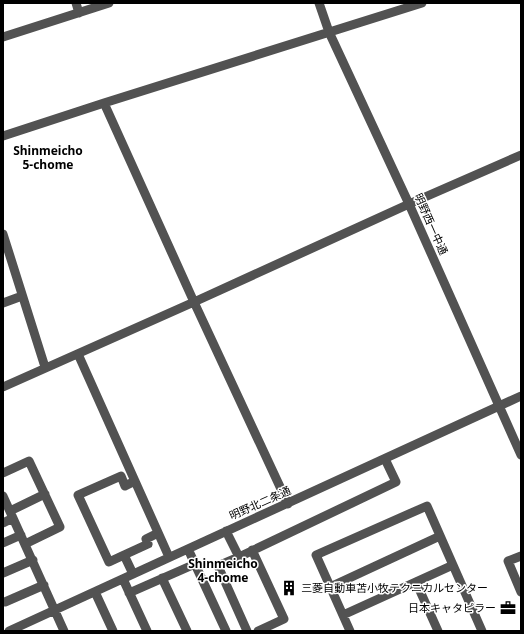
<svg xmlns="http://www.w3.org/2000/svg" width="524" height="634" viewBox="0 0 524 634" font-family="'Noto Sans','Noto Sans JP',sans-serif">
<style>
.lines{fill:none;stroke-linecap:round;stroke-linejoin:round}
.minor{stroke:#525252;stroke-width:9}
.labels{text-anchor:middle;stroke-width:3;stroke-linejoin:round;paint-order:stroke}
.street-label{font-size:11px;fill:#000;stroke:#fff}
.poi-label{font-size:11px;fill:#000;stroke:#fff;text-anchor:start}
.neighbourhood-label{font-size:12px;font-weight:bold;fill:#000;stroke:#fff}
</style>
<rect width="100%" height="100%" fill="#fff"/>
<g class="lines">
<!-- minor -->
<path class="minor" d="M76,3l3,10
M319,3l10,29 80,172 112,251
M3,37l106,-34
M104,103l90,199 94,202
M3,136l101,-33 318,-100
M3,234l42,133
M3,303l19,-7
M78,354l91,203
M3,387l191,-85 215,-98 112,-49
M3,473l26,-12 31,66 -35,17
M3,496l61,135
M10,511l35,-17
M3,523l10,-5
M226,531l13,26 157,-75 -11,-23
M3,543l18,-8
M188,549l38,82
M252,550l32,69 -26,12
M124,555l24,-11 -2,-5 12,-6
M521,556l-13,5 13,31
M239,557l-21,9 29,65
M3,573l30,-13
M133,574l-9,-19 -15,7 -31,-67 43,-19 4,10 10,-5
M162,578l25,53
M123,579l24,52
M416,582l22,49
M330,587l110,-51
M95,592l18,39
M129,593l66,-29
M5,602l39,-17
M343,615l110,-50
M9,631l512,-235
M350,631l-34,-76 111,-49 55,125"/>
</g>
<!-- icons -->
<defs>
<symbol id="building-bare" viewBox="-9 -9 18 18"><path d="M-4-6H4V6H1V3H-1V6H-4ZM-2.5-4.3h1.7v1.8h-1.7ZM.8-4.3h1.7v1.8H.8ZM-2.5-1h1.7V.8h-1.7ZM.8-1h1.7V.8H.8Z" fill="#000" stroke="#fff" stroke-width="2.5" paint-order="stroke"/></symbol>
<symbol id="office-bare" viewBox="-9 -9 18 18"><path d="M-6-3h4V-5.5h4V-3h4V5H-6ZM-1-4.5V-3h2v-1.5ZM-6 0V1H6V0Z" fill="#000" stroke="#fff" stroke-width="2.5" paint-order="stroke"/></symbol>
</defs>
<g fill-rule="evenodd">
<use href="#building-bare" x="278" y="577" width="22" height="22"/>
<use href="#office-bare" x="497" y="597" width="22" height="22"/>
</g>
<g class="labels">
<!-- street labels -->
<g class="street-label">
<text transform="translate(431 224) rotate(66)" y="4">明野西一中通</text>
<text transform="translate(260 503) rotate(-24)" y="4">明野北二条通</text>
</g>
<!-- poi labels -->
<g class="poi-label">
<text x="301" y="592">三菱自動車苫小牧テクニカルセンター</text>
<text x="496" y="612" text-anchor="end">日本キャタピラー</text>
</g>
<!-- neighbourhood labels -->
<g class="neighbourhood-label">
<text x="48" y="155">Shinmeicho<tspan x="48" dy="14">5-chome</tspan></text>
<text x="223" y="568">Shinmeicho<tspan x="223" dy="14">4-chome</tspan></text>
</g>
</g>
<!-- border -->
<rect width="524" height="634" fill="none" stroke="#000000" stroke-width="8"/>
</svg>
